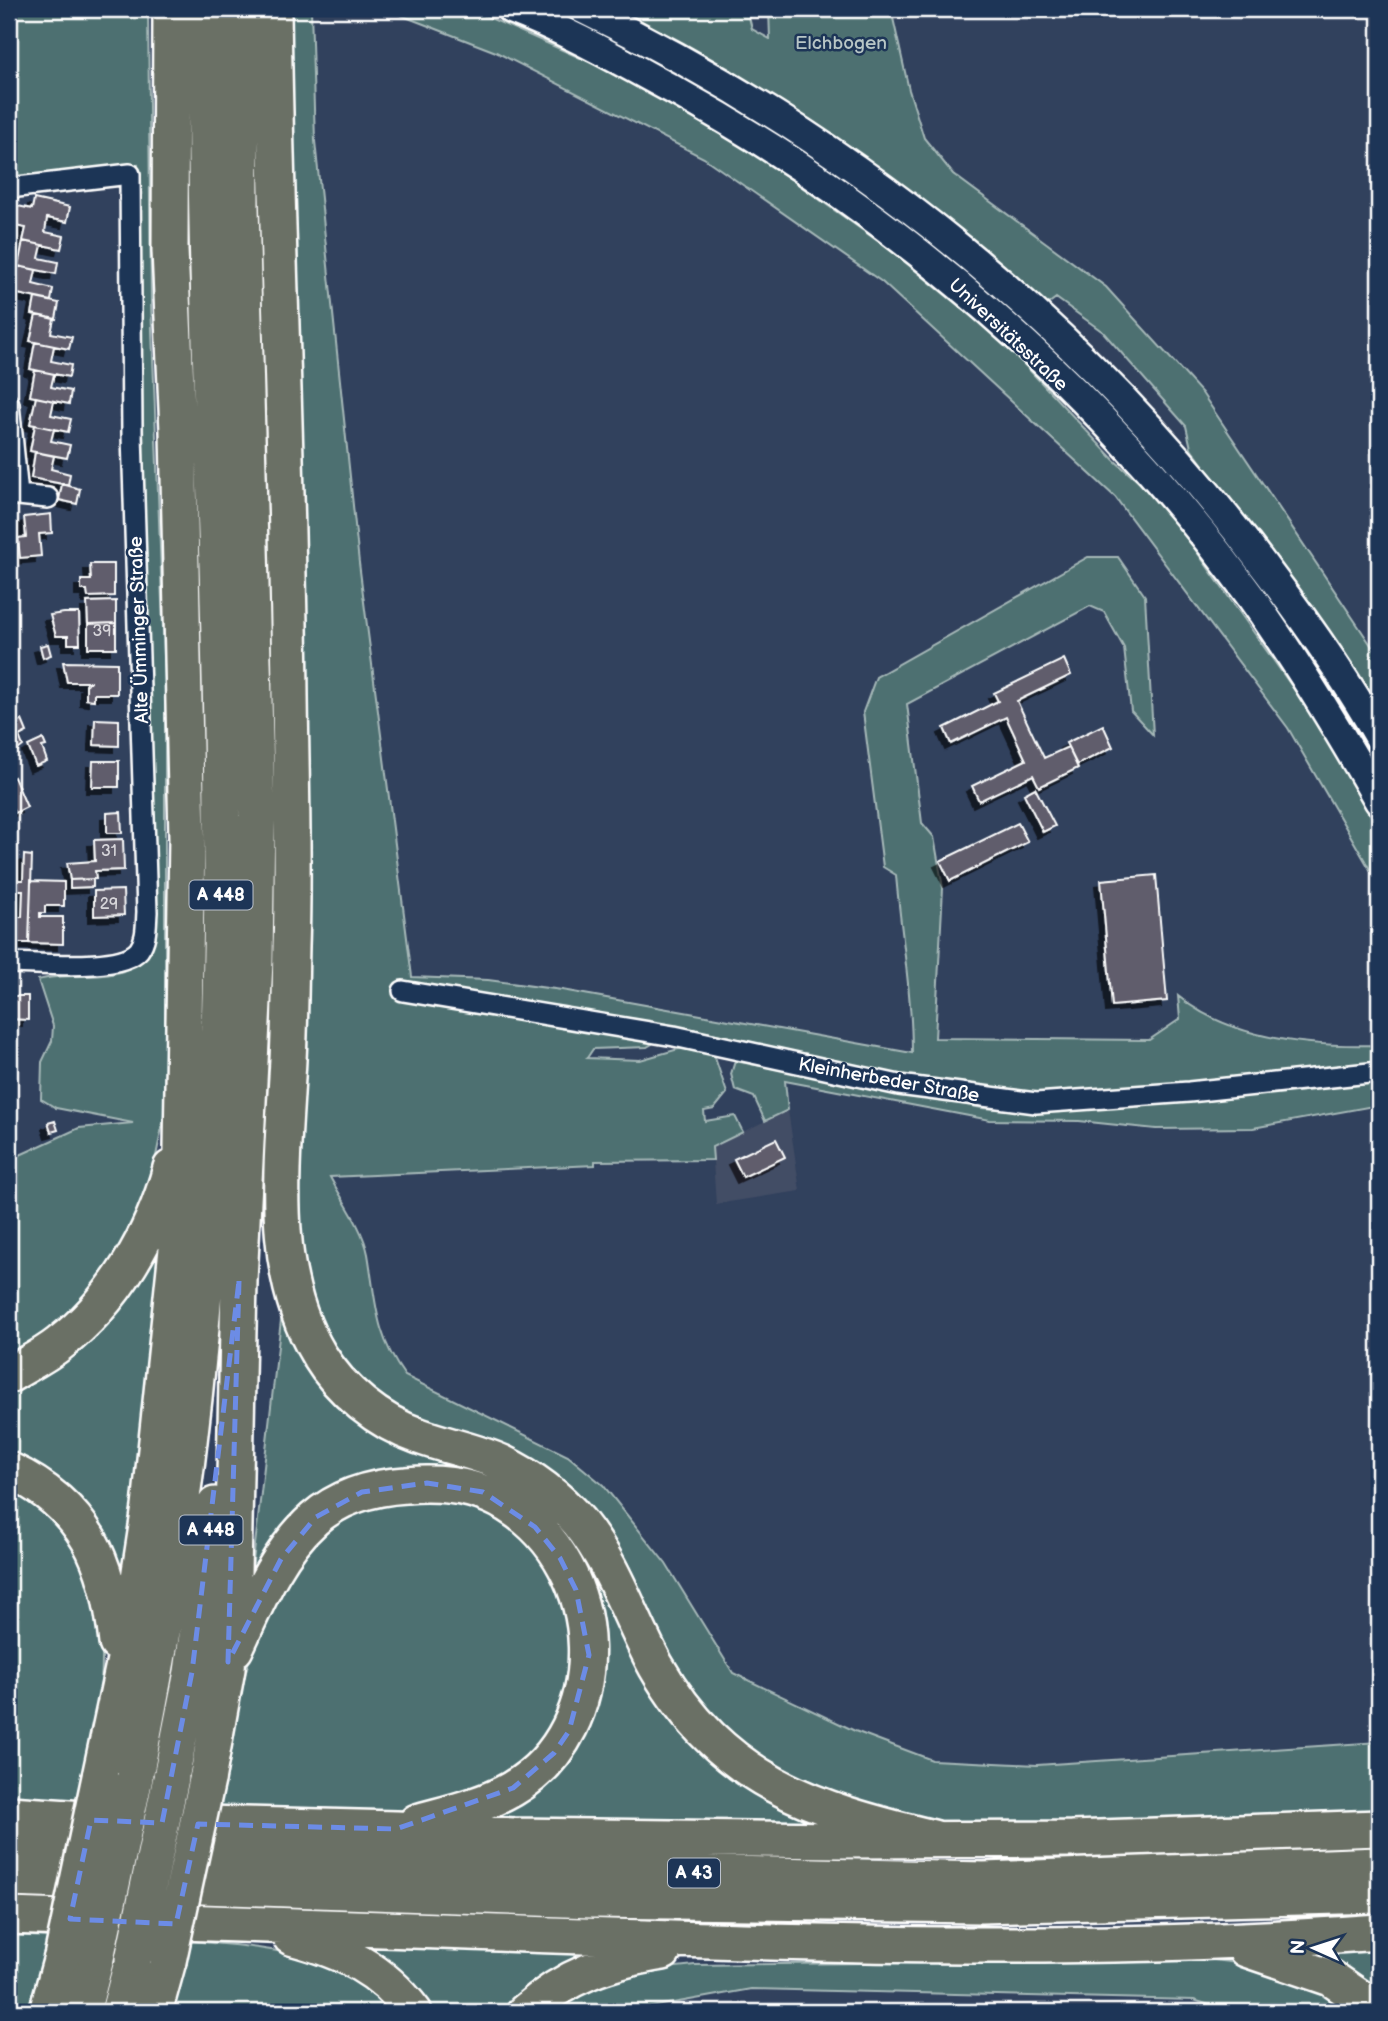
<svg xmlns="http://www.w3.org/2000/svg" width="1388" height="2021" viewBox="0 0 1388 2021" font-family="'Balsamiq Sans',sans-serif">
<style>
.built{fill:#434d65}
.green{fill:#4d7071;stroke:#a6b8b8;stroke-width:2}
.building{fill:#605d6c;stroke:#fff;stroke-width:2;filter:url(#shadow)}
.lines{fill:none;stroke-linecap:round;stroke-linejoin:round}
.street-casing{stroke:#fff;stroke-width:24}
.secondary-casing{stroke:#fff;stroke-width:33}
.highway-casing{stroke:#fff;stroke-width:40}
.street{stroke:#1d3557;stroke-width:19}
.secondary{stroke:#1d3557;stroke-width:28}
.highway{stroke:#6b7065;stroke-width:35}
.highway-bridge-casing{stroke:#fff;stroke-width:40;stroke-linecap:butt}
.highway-bridge{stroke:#6b7065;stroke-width:35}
.marked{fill:none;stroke:#6c8ce6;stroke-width:5;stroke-dasharray:14 9;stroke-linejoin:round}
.labels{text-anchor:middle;stroke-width:5;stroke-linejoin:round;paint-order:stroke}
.number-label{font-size:16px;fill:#d7d6da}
.shield{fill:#1d3557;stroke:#bbc2cd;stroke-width:2}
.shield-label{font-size:18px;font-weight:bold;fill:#fff}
.park-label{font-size:19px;fill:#b8c6c6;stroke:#1d3557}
.street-label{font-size:19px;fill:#fff;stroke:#1d3557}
</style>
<defs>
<filter id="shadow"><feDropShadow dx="-6" dy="6" stdDeviation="0" flood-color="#0009"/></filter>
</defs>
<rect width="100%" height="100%" fill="#31415d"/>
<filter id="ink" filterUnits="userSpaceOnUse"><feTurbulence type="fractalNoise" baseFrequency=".0143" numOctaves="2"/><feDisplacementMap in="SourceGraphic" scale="14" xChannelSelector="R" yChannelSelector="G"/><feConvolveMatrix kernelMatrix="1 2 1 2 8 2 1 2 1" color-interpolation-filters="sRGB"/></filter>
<g filter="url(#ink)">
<!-- built -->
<path class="built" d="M788,1110l12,81 -84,13 -4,-57z"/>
<!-- green -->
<path class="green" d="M9,9h139l3,293 14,381v430l-9,43 -21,68 -20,35 -43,54 -63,47v-200l70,-32 54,-5 -77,-15 -15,-9 1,-37 10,-21 1,-15 -15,-46c42,-12 86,11 112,-33v-169l-12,-613 -129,19z
M283,9h28l4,132 44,422 53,414 76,3 74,10 350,63c0,-60 -11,-118 -16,-178l-13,-8 -20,-155 13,-35 212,-120h30l27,39 8,139 -22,-24 -7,-63 -20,-36 -14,-6 -183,98 15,119 12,14 9,51 -8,150 214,2 31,-21 -2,-23c53,44 135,51 201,49v60l-126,23 -97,1 -77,-8 -89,-1 -205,-39 3,29 -23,11 -11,-24 -19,-7 -4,-16 4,-13 247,47 53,4 -27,-19 -136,-23 -160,-37 -62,-5 2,16 -5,3 -54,2 -6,9 53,2 42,-12 32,7 13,38 -13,16 -10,2 1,10 30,-5 8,16 -31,15 1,13 -118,1v4l-265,12c12,23 33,51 38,77 8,48 7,81 37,122l163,80 35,29 63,79 67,109 122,58 77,29 105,5 342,-23v70l-226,10h-210l-87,-16 -115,-58 -53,-55 -74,-141 -181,-125 -60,-30 -48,-56 -28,-88z
M385,9h85l142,63 142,81 135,96 114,93 111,118 49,44 159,225 57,101v55l-91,-157 -173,-231 -233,-215 -178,-124 -208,-106z
M607,9h140l5,20 18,10 -1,-30h122l18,81 15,48 29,36 153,113 96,106 177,264v58l-31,-55 -70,-90 -87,-122 -5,-22 -83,-94 -47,-34 -12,9 -243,-192 -165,-94z
M164,1229l-41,366 -114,-133v-76z
M284,1294l17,50 263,176 90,164 199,146 -382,-9 114,-109 -34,-180 -162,-57 -139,113z
M9,1486c17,13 43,26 55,43 61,83 35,184 16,276l-71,-7z
M418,1499l36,3 36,12 22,13 23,22 21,31 12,41 4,30 -3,34 -11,31 -28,39 -50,35 -57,20h-208c20,-94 39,-247 136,-295 21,-10 43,-13 67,-16z
M9,1935l40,2 -19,75h-21z
M330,1938l282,9 -102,65h-86z
M189,1941c58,5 118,8 168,39 14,9 26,22 38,32h-224z
M1295,1943l84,6v48z
M1126,1960h87l41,5 113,47h-136l-37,-12 -443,-11 -128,23h-80l87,-40 65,-7z"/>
<!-- building -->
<path class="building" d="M34,199l36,8 -3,15 -20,-4 -2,14 19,4 -3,13 -38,-8 3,-13 -17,-3 4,-20 19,4z
M23,241l19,4 -3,13 19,4 -2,12 -38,-8z
M18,266l18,4 -3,14 20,5 -2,12 -38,-8z
M35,298l24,5 -3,16 -24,-5z
M36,315l18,4 -3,14 21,4 -3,12 -39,-8z
M35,342l19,4 -3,15 20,4 -2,12 -39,-8z
M35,370l19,4 -3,13 20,4 -2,13 -39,-8z
M36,397l18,4 -3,14 20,4 -3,13 -38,-8z
M35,425l19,4 -3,12 19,4 -3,13 -37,-7z
M35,452l19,4 -3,13 19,5 -2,11 -37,-7z
M62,484l18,5 -3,15 -18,-4z
M51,514l1,19 -13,1 2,22 -21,2 -2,-20 8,-1 -2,-20z
M90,564h24v32l-26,1 -1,-7h-6v-10h10z
M116,601v22l-28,1 -1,-22z
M64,613h15l1,31h-12v-8h-12l-6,-21z
M116,623v25h-28v-24z
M48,644l3,11 -8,3 -3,-12z
M1064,659l7,16 -54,26 27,57 24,-11 10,21 -39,19 -6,-12 -54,26 -7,-15 54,-26 -20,-43 -55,27 -7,-16 54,-27 -4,-8z
M63,662l54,1v31h-23v6l-8,-1v-14l4,-3h-23z
M11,681l6,14 -8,4v-17z
M95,719l24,1v26l-25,-1z
M22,720l5,12 -8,4 4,10 -13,10 -1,-31z
M1103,725l10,22 -36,18 -11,-22z
M43,739l3,7 -4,1 5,14 -11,5 -8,-20z
M93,761h26v26h-27z
M14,777l13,30 -12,6 -6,-9v-24z
M1035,788l20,38 -12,6 -19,-38z
M121,812l1,21h-15v-20z
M1018,823l10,19 -78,39 -10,-20z
M123,839l1,31 -29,1 1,8 -26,1 -3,-17 28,-2 -1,-21z
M24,855l8,1 -3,87h-20v-34l1,8h12l1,-27h-10v-10h10z
M1156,875l11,126 -55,5 -11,-126z
M93,879v8l-23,1v-8z
M31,881l33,1v24h-19v7h-5v4h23v27l-34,-1z
M123,890l1,25 -30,1v-25z
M9,996h19v24l-19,-1z
M55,1121l3,9 -7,2 -3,-9z
M776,1139l9,18 -42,20 -9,-18z"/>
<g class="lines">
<defs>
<path id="street" d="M9,188l121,-14 2,261 15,477c-1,13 0,27 -8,38 -18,22 -101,13 -130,13
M9,404l9,91 30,3
M403,991l271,45 225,49 137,18 153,-11 190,-20"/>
<path id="secondary" d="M511,9c55,21 109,52 161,80 225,124 428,300 579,508 47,66 88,134 128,204
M583,9c271,130 507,321 686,564 40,53 78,107 110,164"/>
<path id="highway" d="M273,9c3,229 15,458 17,687 1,83 4,167 1,250 -1,44 -1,88 -4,131 -5,91 -18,196 32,278 22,36 59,67 100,81 27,10 56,15 83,27 29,14 56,34 77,59 35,43 51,96 77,144 66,115 156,143 277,172
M9,1375c16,-10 35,-19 50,-31 56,-43 94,-109 112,-176
M9,1470c77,36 100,92 108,173
M235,1649c21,-45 41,-96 79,-130 25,-22 59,-32 92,-34 35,-3 72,1 102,20 100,61 108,223 4,284 -29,17 -63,24 -95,33
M100,1777l30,-141 20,-129 31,-296 6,-373 -9,-407 -8,-181 1,-241
M135,1777c11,-59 23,-117 32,-176 39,-243 54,-490 55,-737 1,-285 -20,-570 -16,-855
M171,1778l21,-106 23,-167
M207,1780l20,-111 6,-95 6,-293 16,-319 2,-150 -16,-606 -1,-197
M9,1814l121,8 266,7 118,7 326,4 232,-1 307,-11
M9,1849l590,22 385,9 395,-15
M9,1879l583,21 389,5 398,-10
M9,1916c163,7 326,10 489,17 294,11 588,21 881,-1
M291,1937c52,14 90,31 123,75
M1246,1949l85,29 48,33
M47,2012l15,-55
M82,2012l14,-54
M119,2012l14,-53
M154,2012l14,-51
M525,2012c42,-37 83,-51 138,-60"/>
</defs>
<!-- street casing -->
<use href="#street" class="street-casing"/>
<!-- secondary casing -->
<use href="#secondary" class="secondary-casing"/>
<!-- highway casing -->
<use href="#highway" class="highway-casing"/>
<!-- street -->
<use href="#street" class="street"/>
<!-- secondary -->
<use href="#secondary" class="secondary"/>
<!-- highway -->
<use href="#highway" class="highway"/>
<defs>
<path id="highway-bridge" d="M62,1957l38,-180
M96,1958l39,-181
M133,1959l38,-181
M168,1961l39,-181"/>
</defs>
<!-- highway-bridge casing -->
<use href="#highway-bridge" class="highway-bridge-casing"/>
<!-- highway-bridge -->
<use href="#highway-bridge" class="highway-bridge"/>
</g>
</g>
<!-- marked area -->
<path class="marked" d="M239,1281l-11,381 53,-103 35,-42 46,-25 65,-9 56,9 52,35 25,31 16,32 13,65 -20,76 -15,22 -41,35 -117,41 -198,-5 -22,100 -106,-5 21,-99 71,3 30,-151z"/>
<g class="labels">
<!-- number labels -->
<g class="number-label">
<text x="102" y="636">39</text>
<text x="109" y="856">31</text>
<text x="109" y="909">29</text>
</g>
<!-- shield labels -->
<g class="shield">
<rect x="189.5" y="880.5" width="63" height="29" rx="5"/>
<rect x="179.5" y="1515.5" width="63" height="29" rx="5"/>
<rect x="668" y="1858.5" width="52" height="29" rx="5"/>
</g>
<g class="shield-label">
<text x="221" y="901">A 448</text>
<text x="211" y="1536">A 448</text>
<text x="694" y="1879">A 43</text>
</g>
<!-- park labels -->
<g class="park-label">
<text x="841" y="49">Elchbogen</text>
</g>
<!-- street labels -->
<g class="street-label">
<text transform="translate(1009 334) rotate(43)" y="7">Universitätsstraße</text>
<text transform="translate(138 630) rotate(-92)" y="7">Alte Ümminger Straße</text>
<text transform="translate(889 1079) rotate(10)" y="7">Kleinherbeder Straße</text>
</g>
</g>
<!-- margin -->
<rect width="1388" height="2021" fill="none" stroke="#1d3557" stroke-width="35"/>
<rect x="18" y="18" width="1353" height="1986" fill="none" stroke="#fff" stroke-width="2.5" filter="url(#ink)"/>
<!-- north arrow -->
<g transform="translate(1314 1948) rotate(273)" stroke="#1d3557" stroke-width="5" paint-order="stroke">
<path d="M0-5L12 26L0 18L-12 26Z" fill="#ffffff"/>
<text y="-10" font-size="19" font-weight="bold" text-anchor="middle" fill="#ffffff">N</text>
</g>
</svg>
